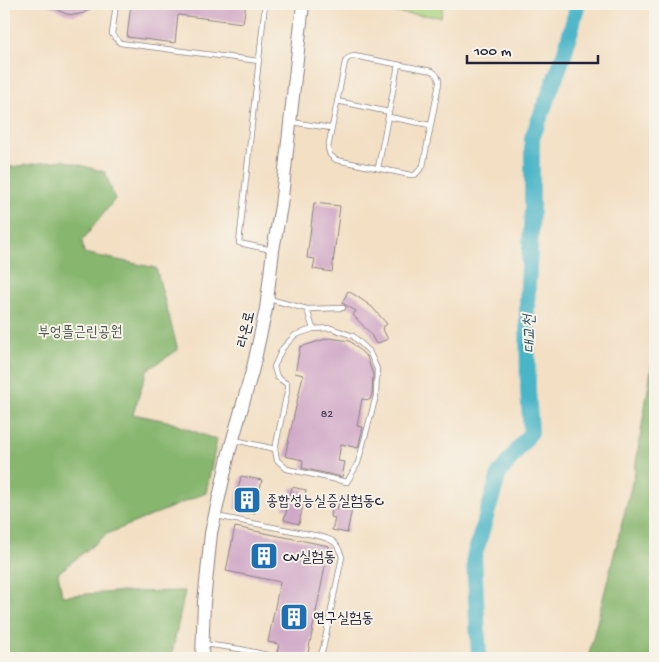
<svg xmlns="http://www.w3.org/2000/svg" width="659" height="662" viewBox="0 0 659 662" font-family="'Gochi Hand','Poor Story',sans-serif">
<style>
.green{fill:#aad47f;stroke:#667b5d}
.forest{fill:#87b66e;stroke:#546c54}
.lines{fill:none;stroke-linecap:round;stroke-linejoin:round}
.river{stroke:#4bb5c8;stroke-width:16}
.building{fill:#cfa6c6}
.service-casing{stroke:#8a8080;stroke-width:6}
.secondary-casing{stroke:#8a8080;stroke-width:14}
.service{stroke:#fff;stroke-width:4.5}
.secondary{stroke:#fff;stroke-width:12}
.labels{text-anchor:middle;stroke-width:4;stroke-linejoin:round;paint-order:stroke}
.number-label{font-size:12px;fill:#4d435e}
.street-label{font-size:15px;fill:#22223b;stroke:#f7f3e8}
.park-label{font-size:15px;fill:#4b574f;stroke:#f7f3e8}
.poi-label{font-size:15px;fill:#22223b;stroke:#f7f3e8;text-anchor:start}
.water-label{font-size:16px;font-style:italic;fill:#30556c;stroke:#f7f3e8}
</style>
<rect width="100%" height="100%" fill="#f7f3e8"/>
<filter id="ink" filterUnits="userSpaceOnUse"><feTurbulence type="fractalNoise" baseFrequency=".02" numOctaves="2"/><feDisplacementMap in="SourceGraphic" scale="10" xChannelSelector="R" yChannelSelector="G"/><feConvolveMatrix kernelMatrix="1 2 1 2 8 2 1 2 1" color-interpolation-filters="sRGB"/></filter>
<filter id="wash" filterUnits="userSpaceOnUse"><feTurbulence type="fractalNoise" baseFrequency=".0096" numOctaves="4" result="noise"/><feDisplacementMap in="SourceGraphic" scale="20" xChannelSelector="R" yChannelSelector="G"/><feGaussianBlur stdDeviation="1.12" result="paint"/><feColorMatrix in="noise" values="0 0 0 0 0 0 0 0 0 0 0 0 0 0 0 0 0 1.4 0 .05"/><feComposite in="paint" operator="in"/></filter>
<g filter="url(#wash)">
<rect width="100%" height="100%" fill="#f3dfc4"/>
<!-- green -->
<path class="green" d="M379,4h64l-2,13 -63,-6z"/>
<!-- forest -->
<path class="forest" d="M63,160l42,12 10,27 -33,42 2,12 72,15 22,82 -31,20 -14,44 34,7 50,19 -11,53 -99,41 -49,39 4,23 52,-4 71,-1 -14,67h-167v-490z
M655,345v313h-67l46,-183z"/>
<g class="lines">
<!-- river -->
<path class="river" d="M479,658l-5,-101 25,-83 32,-42 -3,-41 -1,-88 5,-92v-73l32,-83 14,-51"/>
</g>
<g id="blocks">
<!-- building -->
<path class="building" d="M47,4h51l-14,9 -9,2 -9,-1z
M131,4h115l-3,19 -65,-8 -3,28 -48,-6z
M314,203l26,3 -8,66 -19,-3 2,-10 -8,-1z
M348,291l10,6 14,10 15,17 -5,4 6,11 -12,5 -6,-11 -17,-18 3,-4 -14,-8z
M329,338l21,3 17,16 6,18 -1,19 -2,6 -8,-1 -5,27 6,1 -5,21 -17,-4 -3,17 7,1 -3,15 -40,-9 1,-8 -18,-4 18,-81 -8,-2 5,-26z
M241,476l21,4 -7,33 -21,-4z
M292,487l14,3 -7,34 -15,-4 3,-11 -4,-1 1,-8 5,1z
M340,496l14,3 -7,34 -15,-3 3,-12 -4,-1 1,-8 5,1z
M235,527l94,19 -22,112h-9l-21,-5 2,-9 -11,-2 12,-60 -54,-11z"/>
</g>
</g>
<g filter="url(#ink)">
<use href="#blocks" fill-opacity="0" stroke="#8a8080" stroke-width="1"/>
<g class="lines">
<defs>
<path id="service" d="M116,4l-4,30 8,9 139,18
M265,4l-26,239 33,7
M354,56l78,15c5,3 7,6 7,12l-16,83 -8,9h-4l-75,-15 -6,-5 -2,-7 17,-86 3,-4z
M337,101l52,11
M389,117l41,8
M291,122l40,6
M378,168l20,-103
M269,299l38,10 36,-1
M307,309l6,20
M235,440l40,9 2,11 10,9 60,13 11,-19 18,-67 1,-27 -8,-18 -16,-15 -22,-8 -18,1 -18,6 -13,14 -8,18 3,10 10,7v8l-12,57
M216,516l103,20c15,4 18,6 23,21l-19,92 -3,7 -4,2
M204,644l36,5 42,9"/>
<path id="secondary" d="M202,658l2,-56 7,-69 18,-80 24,-85 13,-59 7,-59 8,-44 22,-202"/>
</defs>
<!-- service casing -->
<use href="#service" class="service-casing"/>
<!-- secondary casing -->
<use href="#secondary" class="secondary-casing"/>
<!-- service -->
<use href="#service" class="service"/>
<!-- secondary -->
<use href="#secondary" class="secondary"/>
</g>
</g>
<!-- icons -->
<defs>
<symbol id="building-square" viewBox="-11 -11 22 22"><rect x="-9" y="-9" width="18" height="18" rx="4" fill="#1f6fb2" stroke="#f7f3e8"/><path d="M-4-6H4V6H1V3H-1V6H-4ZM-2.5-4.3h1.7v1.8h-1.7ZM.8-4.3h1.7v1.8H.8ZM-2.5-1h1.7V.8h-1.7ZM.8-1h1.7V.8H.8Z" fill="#fff"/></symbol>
</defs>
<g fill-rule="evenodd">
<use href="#building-square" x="231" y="484" width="32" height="32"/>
<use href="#building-square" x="248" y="540" width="32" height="32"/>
<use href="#building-square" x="278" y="601" width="32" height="32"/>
</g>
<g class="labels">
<!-- number labels -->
<g class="number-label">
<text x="327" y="417">82</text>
</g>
<!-- street labels -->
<g class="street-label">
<text transform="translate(245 329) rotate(-77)" y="5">라온로</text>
</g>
<!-- park labels -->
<g class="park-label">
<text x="80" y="336">부엉뜰근린공원</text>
</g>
<!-- poi labels -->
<g class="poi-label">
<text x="266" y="505">종합성능실증실험동C</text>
<text x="283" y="561">CV실험동</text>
<text x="313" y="622">연구실험동</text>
</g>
<!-- water labels -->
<g class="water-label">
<text transform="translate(528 334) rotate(-92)" y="6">대교천</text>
</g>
</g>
<!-- margin -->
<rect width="659" height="662" fill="none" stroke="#f7f3e8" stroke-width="20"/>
<!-- scale -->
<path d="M467 55v8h131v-8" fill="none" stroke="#22223b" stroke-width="2.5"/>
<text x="474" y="55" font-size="15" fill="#22223b" stroke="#f7f3e8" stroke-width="4" paint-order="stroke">100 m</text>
</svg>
